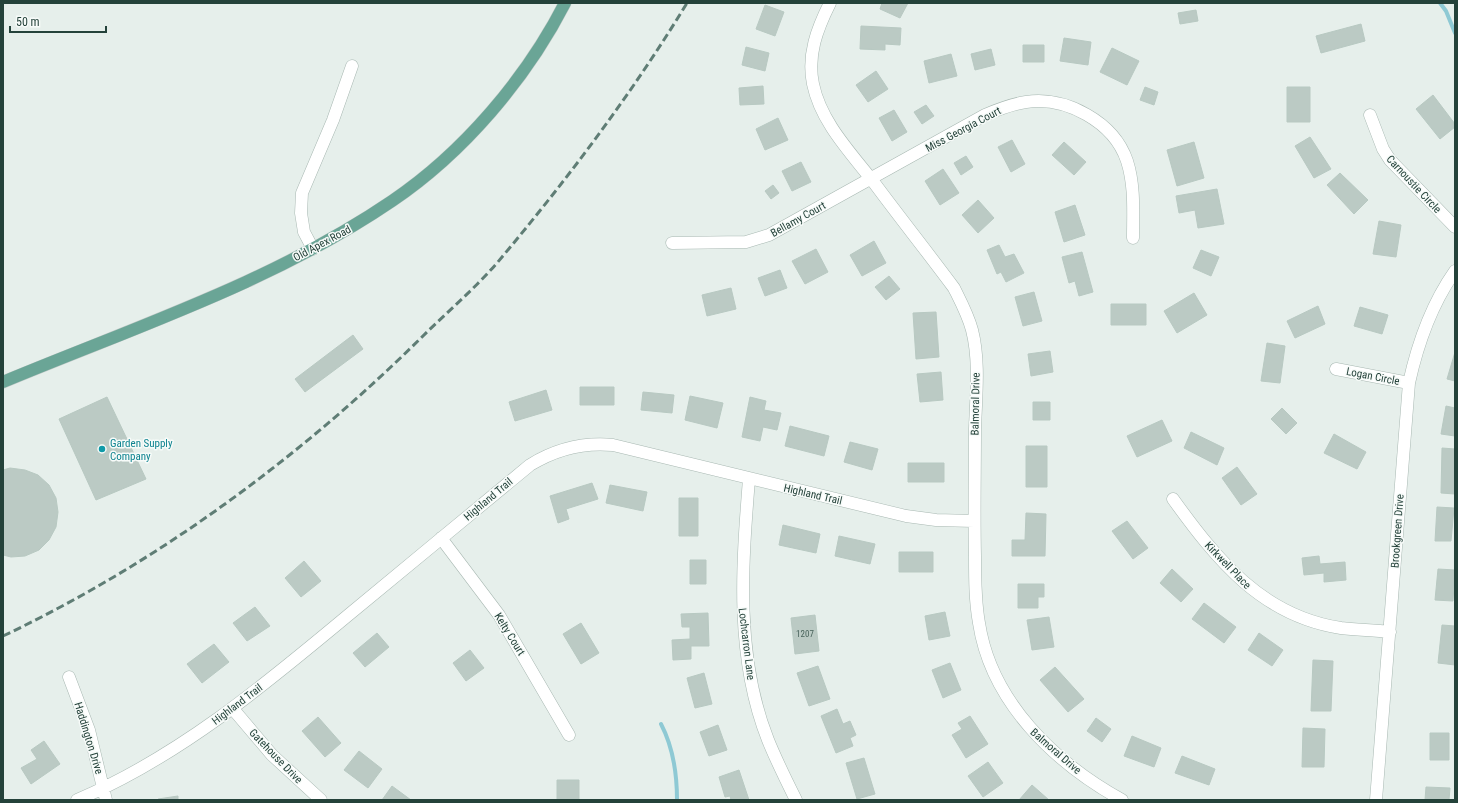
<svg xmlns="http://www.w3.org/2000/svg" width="1458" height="803" viewBox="0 0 1458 803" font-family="'Roboto Condensed',sans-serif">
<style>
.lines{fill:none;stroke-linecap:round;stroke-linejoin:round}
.stream{stroke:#8ec9d4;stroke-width:4}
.building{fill:#bbcac4;stroke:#b8c9c2}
.minor-casing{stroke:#a8b8b2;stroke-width:13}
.major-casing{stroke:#c2cac8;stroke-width:13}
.minor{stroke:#fff;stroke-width:12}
.major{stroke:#6aa596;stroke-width:12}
.rail{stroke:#5f7d75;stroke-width:3;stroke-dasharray:8 4;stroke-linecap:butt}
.culture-dot{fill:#0f9aa8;stroke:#f7fbf9;stroke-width:1.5}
.labels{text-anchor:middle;stroke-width:3;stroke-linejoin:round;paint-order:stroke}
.number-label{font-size:9px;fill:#4a645c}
.street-label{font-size:11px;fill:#24423a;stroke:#f7fbf9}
.culture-label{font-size:11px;fill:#0d838f;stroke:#f7fbf9;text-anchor:start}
</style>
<rect width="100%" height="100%" fill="#e6efeb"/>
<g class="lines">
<!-- stream -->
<path class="stream" d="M1440,3l6,8 9,22
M661,724c12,23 16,50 16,76"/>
</g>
<!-- building -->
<path class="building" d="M882,3h26l-8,15 -20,-9z
M765,5l19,7 -9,24 -19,-7z
M1196,10l2,11 -18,3 -2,-11z
M1361,24l4,17 -44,12 -5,-17z
M861,26l40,2 -1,17 -15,-1v6l-25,-1z
M1064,38l27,4 -3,23 -28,-4z
M1023,45h21v17h-21z
M746,47l23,6 -4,18 -23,-6z
M1112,48l27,13 -12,24 -27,-13z
M991,49l4,16 -20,5 -4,-16z
M951,54l6,22 -28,7 -5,-22z
M876,71l12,18 -20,13 -12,-17z
M763,86l1,18 -24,1 -1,-17z
M1145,87l13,5 -4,13 -14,-5z
M1287,87h23v35h-23z
M1433,95l22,29v3l-15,12 -24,-30z
M926,105l8,11 -12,8 -8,-12z
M894,110l13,22 -15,9 -13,-23z
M778,118l10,22 -23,10 -9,-21z
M1310,137l21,32 -17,9 -19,-32z
M1012,140l13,24 -14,8 -13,-25z
M1064,142l22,20 -12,13 -22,-20z
M1194,142l10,36 -27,8 -10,-36z
M966,156l7,11 -12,8 -7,-12z
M801,162l10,20 -19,9 -10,-20z
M943,169l16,24 -19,12 -15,-24z
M1340,173l28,27 -14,14 -27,-29z
M773,185l6,8 -8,6 -6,-8z
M1217,189l7,35 -26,4 -3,-18 -16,3 -3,-17z
M978,200l16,18 -16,15 -16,-18z
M1075,205l10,30 -21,7 -9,-30z
M1379,221l22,4 -5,32 -23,-3z
M874,241l12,22 -24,13 -12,-21z
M999,245l6,12 9,-3 10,19 -18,9 -5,-10 -4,2 -10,-24z
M816,249l12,23 -23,12 -13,-23z
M1201,250l18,7 -8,19 -18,-8z
M1082,252l11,40 -14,4 -4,-15 -6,2 -7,-26z
M780,270l7,18 -22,8 -7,-18z
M889,276l11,13 -14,11 -11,-13z
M731,288l5,21 -29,7 -5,-21z
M1034,292l8,29 -19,5 -8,-29z
M1194,293l13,22 -30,18 -13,-22z
M1111,304h35v21h-35z
M1318,306l7,18 -30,14 -8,-17z
M1360,307l28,8 -6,19 -28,-8z
M936,312l3,45 -23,2 -3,-46z
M353,335l10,14 -58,43 -10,-13z
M1267,343l18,3 -5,37 -19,-2z
M1050,351l3,21 -22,4 -3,-22z
M1455,352v29l-8,-2z
M941,372l2,28 -23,2 -3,-28z
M580,387h34v18h-34z
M546,390l6,20 -37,11 -6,-19z
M643,392l31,3 -2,18 -31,-3z
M690,396l33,7 -6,25 -32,-8z
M107,397l39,82 -50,21 -37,-81z
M750,397l16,4 -2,9 17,3 -4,17 -14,-3 -3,14 -18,-4z
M1033,402h17v18h-17z
M1446,406l9,2v28l-14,-2z
M1282,408l15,15 -11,11 -15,-15z
M1162,420l10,21 -35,16 -10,-21z
M790,426l39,10 -5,20 -39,-10z
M1191,432l33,16 -7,17 -33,-17z
M1334,434l32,18 -9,17 -33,-16z
M850,442l28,7 -6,21 -28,-8z
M1026,446h21v41h-21z
M1442,448l13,1v45l-14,-1z
M908,463h36v19h-36z
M1237,467l20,27 -16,11 -19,-27z
M10,468l15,2 13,5 11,10 7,13 2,14 -2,15 -7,13 -10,10 -14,6 -14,1 -8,-2v-85z
M592,483l6,16 -32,10 3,10 -11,4 -8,-27z
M610,485l37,7 -4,19 -37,-8z
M679,498h19v38h-19z
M1437,507l17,1 -3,33h-16z
M1026,513l20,1 -1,42h-33v-16h13z
M1127,521l21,27 -15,11 -21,-28z
M783,525l37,9 -4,19 -37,-8z
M839,536l36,8 -5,20 -35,-8z
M899,552h34v20h-34z
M1319,556l1,8 25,-2 1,18 -22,2v-9l-20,2 -2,-17z
M690,560h16v24h-16z
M304,561l17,20 -20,16 -16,-19z
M1172,569l21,20 -12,13 -21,-19z
M1438,569l17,1 -2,31 -18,-1z
M1018,584h26v13h-6v11h-20z
M1204,603l32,24 -12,16 -32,-24z
M255,607l15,19 -23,15 -14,-18z
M945,612l5,24 -21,4 -4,-24z
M708,613l1,33h-18v13l-18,1 -1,-20 18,-1v-12h-8l-1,-13z
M815,615l4,36 -24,3 -4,-36z
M1049,617l5,30 -22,3 -5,-30z
M581,623l18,30 -18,11 -18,-30z
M1442,625l13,1v39l-17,-2z
M377,633l12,14 -24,20 -12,-14z
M1259,633l24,17 -11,16 -24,-16z
M214,644l15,18 -27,21 -15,-19z
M470,650l14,18 -18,13 -13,-18z
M1313,660l20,1 -2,50h-20z
M950,663l11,27 -18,8 -11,-28z
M818,666l12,33 -21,7 -12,-33z
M1055,667l29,32 -16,13 -28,-32z
M704,673l8,31 -17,4 -8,-30z
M837,709l6,15 7,-3 6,14 -6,3 3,8 -17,7 -15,-37z
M970,716l18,28 -22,14 -14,-23 10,-6 -4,-6z
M318,717l23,26 -16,14 -23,-26z
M1096,718l15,11 -9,13 -15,-11z
M718,725l9,25 -18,6 -9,-24z
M1303,728l22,1 -1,38h-22z
M1430,733h19v27h-19z
M1132,736l29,12 -7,19 -30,-11z
M44,741l16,23 -29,20 -10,-16 16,-9 -6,-9z
M359,751l23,18 -14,19 -24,-18z
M1182,756l33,13 -6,16 -34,-12z
M864,758l11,36 -18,5 -11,-36z
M988,762l15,21 -20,14 -15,-21z
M739,770l10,30h-18l-1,-4 -5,1 -6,-20z
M557,780h22v20h-22z
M1032,785l17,15h-30z
M392,786l19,14h-29z
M1426,787l24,1 -1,12h-24z
M178,796v4h-20v-1z"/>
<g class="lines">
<defs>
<path id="minor" d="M830,3c-13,26 -23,52 -17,81 8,39 39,70 62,100 26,35 53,69 79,104 7,14 14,27 18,42 8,31 4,67 3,99 0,43 -1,85 0,127 0,23 0,45 4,67 12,79 76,140 143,177
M1370,115l13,34 7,11 65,67
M672,243l74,-1 23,-7 216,-120c14,-6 27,-11 41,-13 40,-6 88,20 101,59 8,25 6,51 6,77
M313,249l-9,-17 -3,-19 1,-20 31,-73 19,-54
M1336,369l73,14
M749,479c-7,87 -14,178 19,261 8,20 18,40 28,60
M1173,499c44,61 89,117 168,129 16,2 32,2 49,4
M441,538l58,77 70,120
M69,677l20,53 17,70
M233,709l39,46 49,45
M77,800c101,-43 185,-113 269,-183 61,-51 123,-101 184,-152 26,-16 52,-23 83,-20l293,71 30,4 38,1
M1376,800l33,-417c9,-41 22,-78 46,-112"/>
<path id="major" d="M3,382c132,-55 270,-100 389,-181 71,-48 134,-122 173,-198"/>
</defs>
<!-- minor casing -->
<use href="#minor" class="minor-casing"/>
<!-- major casing -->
<use href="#major" class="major-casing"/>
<!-- minor -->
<use href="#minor" class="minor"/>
<!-- major -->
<use href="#major" class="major"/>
<!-- rail -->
<path class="rail" d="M3,636c158,-75 303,-183 426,-306 23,-22 47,-43 68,-67 69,-82 134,-168 190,-260"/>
</g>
<!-- markers -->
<circle class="culture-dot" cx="102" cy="449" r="4"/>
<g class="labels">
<!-- number labels -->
<g class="number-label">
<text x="805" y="637">1207</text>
</g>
<!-- street labels -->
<g class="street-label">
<text transform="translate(963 129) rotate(-28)" y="4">Miss Georgia Court</text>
<text transform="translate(1414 184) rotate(47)" y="4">Carnoustie Circle</text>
<text transform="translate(798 219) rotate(-29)" y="4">Bellamy Court</text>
<text transform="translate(322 243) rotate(-28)" y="4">Old Apex Road</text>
<text transform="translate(1373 376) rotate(11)" y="4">Logan Circle</text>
<text transform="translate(975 404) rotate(-89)" y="4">Balmoral Drive</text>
<text transform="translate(813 494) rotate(13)" y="4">Highland Trail</text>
<text transform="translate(488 499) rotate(-40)" y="4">Highland Trail</text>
<text transform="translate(1397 531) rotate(-86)" y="4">Brookgreen Drive</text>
<text transform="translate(1228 565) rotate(46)" y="4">Kirkwell Place</text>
<text transform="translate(510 634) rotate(58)" y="4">Kelty Court</text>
<text transform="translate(747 644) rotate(83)" y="4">Lochcarron Lane</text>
<text transform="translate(237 704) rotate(-37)" y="4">Highland Trail</text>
<text transform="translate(89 738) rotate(73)" y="4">Haddington Drive</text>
<text transform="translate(1056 751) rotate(41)" y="4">Balmoral Drive</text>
<text transform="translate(276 756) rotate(46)" y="4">Gatehouse Drive</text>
</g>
<!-- culture labels -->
<g class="culture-label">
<text x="110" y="447">Garden Supply<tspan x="110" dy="13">Company</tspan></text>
</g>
</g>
<!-- border -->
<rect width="1458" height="803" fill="none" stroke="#24423a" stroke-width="8"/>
<!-- scale -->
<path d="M10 26v6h96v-6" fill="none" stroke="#24423a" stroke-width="2"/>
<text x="16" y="26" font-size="12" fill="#24423a" stroke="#f7fbf9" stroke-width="3" paint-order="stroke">50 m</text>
</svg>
